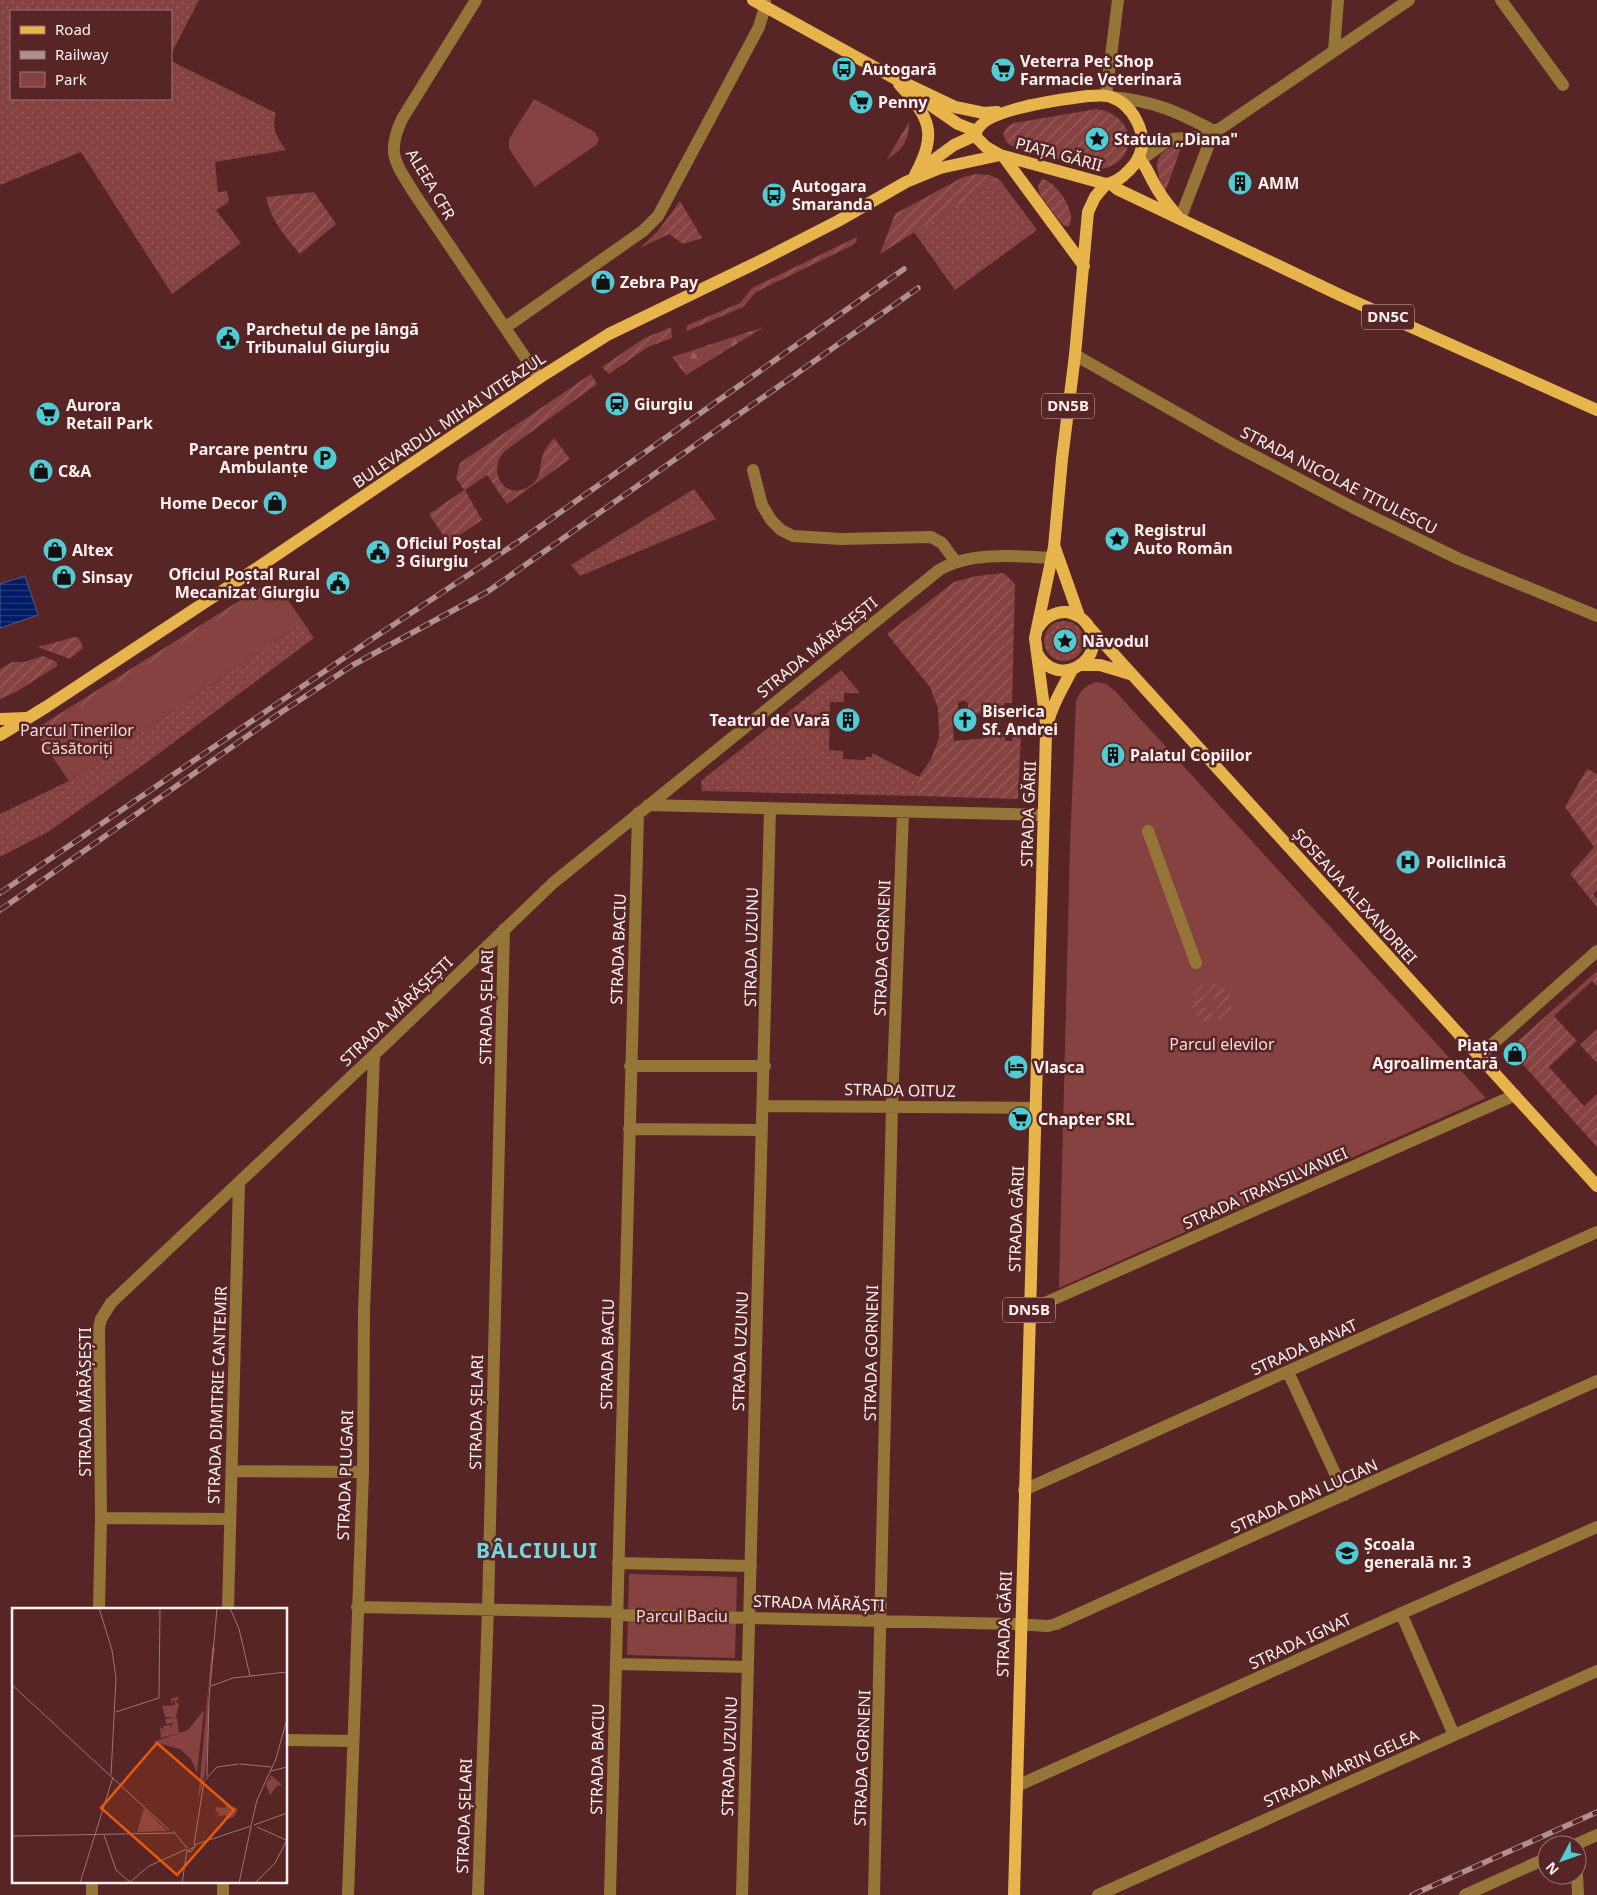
<svg xmlns="http://www.w3.org/2000/svg" width="1597" height="1895" viewBox="0 0 1597 1895" font-family="'Noto Sans',sans-serif">
<style>
.grass{fill:url(#grass-dots)}
.forest{fill:url(#forest-firs)}
.park{fill:#854241}
.garden{fill:url(#garden-furrows)}
.water{fill:url(#water-rules);stroke:#4c5b8f}
.lines{fill:none;stroke-linecap:round;stroke-linejoin:round}
.minor{stroke:#957538;stroke-width:12}
.major{stroke:#e8b44c;stroke-width:12}
.rail-casing{stroke:#af9090;stroke-width:5.5}
.rail{stroke:#572525;stroke-width:4;stroke-dasharray:11;stroke-linecap:butt}
.labels{text-anchor:middle;stroke-width:5;stroke-linejoin:round;paint-order:stroke}
.shield{fill:#572525;stroke:#ccb4b3;stroke-width:1}
.shield-label{font-size:15px;font-weight:bold;fill:#fef1f0}
.poi-label{font-size:16px;font-weight:bold;fill:#fef1f0;stroke:#572525;text-anchor:start}
.street-label{font-size:16px;fill:#fef1f0;stroke:#572525}
.park-label{font-size:16px;fill:#f8dad8;stroke:#572525}
.district-label{font-size:21px;font-weight:bold;letter-spacing:1px;fill:#6edae2;stroke:#572525}
.inset-road{fill:none;stroke:#9a7776;stroke-width:1}
.view{fill:#e8590c;fill-opacity:0.15;stroke:#e8590c;stroke-width:2.5}
.inset-edge{fill:none;stroke:#fef1f0;stroke-width:2.5}
</style>
<defs>
<pattern id="grass-dots" width="8" height="8" patternUnits="userSpaceOnUse" patternTransform="scale(1.25)"><rect width="8" height="8" fill="#854241"/><path d="M2 2h.1M6 6h.1" fill="none" stroke="#975e5d" stroke-width="1.8" stroke-linecap="round"/></pattern>
<pattern id="forest-firs" width="22" height="20" patternUnits="userSpaceOnUse" patternTransform="scale(1.25)"><rect width="22" height="20" fill="#854241"/><path d="M5 1l3.5 6h-7zM16 11l3.5 6h-7z" fill="#975e5d"/></pattern>
<pattern id="garden-furrows" width="10" height="10" patternUnits="userSpaceOnUse" patternTransform="scale(1.25)"><rect width="10" height="10" fill="#854241"/><path d="M-1 1l2-2M0 10L10 0M9 11l2-2" fill="none" stroke="#975e5d"/></pattern>
<pattern id="water-rules" width="6" height="5" patternUnits="userSpaceOnUse" patternTransform="scale(1.25)"><rect width="6" height="5" fill="#001b66"/><path d="M0 2.5h6" fill="none" stroke="#263d7c"/></pattern>
</defs>
<rect width="100%" height="100%" fill="#572525"/>
<!-- grass -->
<path class="grass" d="M0,0h199l-28,54v-43h-160v88h160v-38l105,52c-5,16 1,24 10,37l-71,12 3,30 9,-1 2,11 -13,8 25,33 -69,51 -91,-142 -81,33z
M999,179l38,51 -82,60 -41,-58z
M694,489l22,30 -136,57 -9,-11z
M1044 641a20 20 0 1 1 40 0a20 20 0 1 1-40 0Z
M303,622l11,16 -164,122 -102,72 -48,25v-43l69,-33z
M841,670l19,23h-16v9h-14l-1,48 14,1v8l22,1 1,-3h6v-4l47,24v19l-217,-5 -1,-10z"/>
<!-- forest -->
<path class="forest" d="M764,327l-78,48 -14,-18z"/>
<!-- park -->
<path class="park" d="M534,99l61,33 4,8 -3,5 -61,42 -26,-38v-10z
M273,585l7,3 23,34 -234,159 -35,-51 226,-142z
M1096,682l10,2 9,7 371,407 -427,190 11,-443 6,-144c4,-11 9,-15 20,-19z
M629,1574l108,3 -2,81 -108,-3z"/>
<!-- garden -->
<path class="garden" d="M1096,109c45,6 42,59 0,60l-84,-23c-12,-7 -11,-17 2,-23z
M909,122c0,18 -6,28 -22,37z
M1183,143l-18,49c-12,-24 -13,-43 18,-49z
M976,174l13,1 10,4 -119,75 15,-40 68,-37z
M1042,179c14,2 36,34 27,47h-4l-4,-3 -21,-28 -2,-9z
M314,192l22,32 -36,30c-15,-17 -29,-34 -34,-57z
M680,201l22,37 -19,6 -14,-10 -29,14 18,-17z
M857,237l-1,5 -3,3 -97,47 -13,15 -56,24 -1,-3 2,-3 52,-22 12,-15z
M671,327l1,11 -24,9 -39,27 -7,-7 41,-28z
M591,374l6,10 -92,67c-20,20 1,53 26,34 11,-8 8,-16 11,-27 2,-8 7,-14 12,-20l16,21 -63,45 -20,-29 -22,15 17,30 -34,23 -19,-29 35,-24 -8,-12 4,-15z
M1004,573l11,11 -3,119h-8v9l-36,2v-11l-5,-3 -5,3v7l1,4 -7,2 2,25 34,-3 4,-6h5l1,6h4v-6h3v9h7l1,-9 8,1 -3,66 -99,-3v-19l12,-18 8,-21 -1,-30 -8,-21 -43,-53 67,-52 22,-6z
M268,585h5l-236,149 -3,-4 226,-142z
M75,637l4,1 4,10 -13,11 -32,-12z
M43,656l14,6v4l-41,26 -16,7v-30l12,-7h12z
M1587,769l10,5v116l-4,4 4,5v8l-27,-33 24,-27 -29,-40z
M1597,971v15l-5,-5 -38,35 23,25 -28,26 35,39 13,-12v53l-88,-98z
M1206,983c25,-4 35,26 14,39l-4,-12 3,-8 -3,-4 -5,-2z
M1202,985l4,13 -3,5 1,5 7,4 4,11c-23,1 -31,-24 -13,-38z
M1597,1029v34l-17,-18z"/>
<!-- water -->
<path class="water" d="M25,576l13,39 -38,13v-44z"/>
<g class="lines">
<!-- minor -->
<path class="minor" d="M476,0l-74,119c-16,35 -7,43 12,74l125,185
M1501,0l62,85
M1334,51l4,-51
M1106,96l12,-96
M1111,97c43,4 65,14 103,34
M1140,156l8,-1 16,-12 9,-4 26,-2 22,-9 188,-128
M1180,219l34,-88
M506,327l137,-96 15,-15 101,-189 6,-20v-7
M1075,355l157,89 122,64 105,51 138,57
M753,470l9,35 9,15 10,10 12,6 48,3 90,-2 11,6 13,18
M648,805l396,10
M1148,831l48,132
M1479,1056l118,-105
M630,1066h135
M763,1106l273,2
M629,1129l133,1
M1029,1310l486,-215
M1288,1372l57,123
M232,1471l131,1
M1024,1490l573,-258
M101,1518l129,1
M618,1563l133,3
M357,1607l260,5
M99,1609l2,-91 -2,-190 2,-9 10,-16 263,-248 179,-172 386,-313c30,-19 79,-14 113,-12
M228,1609l11,-427
M1401,1613l53,122
M617,1615l395,9 36,2 8,-2 541,-243
M616,1664l132,3
M286,1740l67,1
M1017,1786l367,-165 213,-94
M1575,1845l22,-10
M1577,1875l1,20
M92,1895v-14
M223,1895v-14
M348,1895l15,-423 1,-161 10,-256
M478,1895l10,-286 16,-680
M610,1895l28,-1082
M742,1895l28,-1086
M874,1895l18,-789 11,-294
M1098,1895l499,-224
M1465,1895l82,-37"/>
<!-- major -->
<path class="major" d="M753,0l141,78 61,29 29,6 13,-1
M899,84c31,34 39,48 16,91
M916,95l42,29 18,7
M1087,96c8,0 17,-2 24,1 21,7 37,36 29,57 -3,9 -10,16 -17,22 -5,4 -10,7 -17,8l-106,-29 -14,-8 -10,-10c-3,-28 91,-38 111,-41z
M1003,156l81,110
M1138,158c10,9 10,16 17,27 6,12 15,22 23,32
M917,172l37,-27 22,-10
M1110,183l7,6 225,107 255,114
M1055,548l24,68
M1089,627l508,559
M1037,653c21,40 75,3 50,-29 -5,-7 -12,-10 -20,-12 -12,-1 -23,6 -29,16
M1081,665h19l30,9
M0,719l26,-1
M1046,723l-11,-85 19,-91 8,-88 13,-104 13,-143 7,-15 11,-13
M0,735l46,-28 223,-147 270,-182 70,-44 147,-71 82,-42 68,-39 34,-14 60,-13
M1014,1895l32,-1162c2,-21 16,-44 26,-63"/>
<defs>
<path id="rail" d="M0,893l363,-248 158,-105 383,-271
M0,910l283,-199 70,-46 134,-73 431,-304
M1412,1895l185,-83"/>
</defs>
<!-- rail casing -->
<use href="#rail" class="rail-casing"/>
<!-- rail -->
<use href="#rail" class="rail"/>
</g>
<!-- icons -->
<defs>
<symbol id="bus-disc" viewBox="-11 -11 22 22"><circle r="9.5" fill="#51ccd5" stroke="#572525"/><path d="M-5-6H5V4H4V6H2V4H-2V6H-4V4H-5ZM-3.5-4V0h7V-4ZM-3.5 1.2v1.5H-2V1.2ZM2 1.2v1.5H3.5V1.2Z" fill="#111"/></symbol>
<symbol id="supermarket-disc" viewBox="-11 -11 22 22"><circle r="9.5" fill="#51ccd5" stroke="#572525"/><path d="M-6-5.5h2.5l.6 2H6L4.5 2H-2.5L-4.4-4H-6ZM-1.5 3.2a1.3 1.3 0 1 0 .1 0ZM3 3.2a1.3 1.3 0 1 0 .1 0Z" fill="#111"/></symbol>
<symbol id="sight-disc" viewBox="-11 -11 22 22"><circle r="9.5" fill="#51ccd5" stroke="#572525"/><path d="M0-6L1.8-2.2L6-1.7L2.9 1.2L3.7 5.4L0 3.3L-3.7 5.4L-2.9 1.2L-6-1.7L-1.8-2.2Z" fill="#111"/></symbol>
<symbol id="building-disc" viewBox="-11 -11 22 22"><circle r="9.5" fill="#51ccd5" stroke="#572525"/><path d="M-4-6H4V6H1V3H-1V6H-4ZM-2.5-4.3h1.7v1.8h-1.7ZM.8-4.3h1.7v1.8H.8ZM-2.5-1h1.7V.8h-1.7ZM.8-1h1.7V.8H.8Z" fill="#111"/></symbol>
<symbol id="shop-disc" viewBox="-11 -11 22 22"><circle r="9.5" fill="#51ccd5" stroke="#572525"/><path d="M-5-2.5h2.3a2.7 3.5 0 0 1 5.4 0H5L5.5 6h-11ZM-1.5-2.5h3a1.5 2.3 0 0 0-3 0Z" fill="#111"/></symbol>
<symbol id="civic-disc" viewBox="-11 -11 22 22"><circle r="9.5" fill="#51ccd5" stroke="#572525"/><path d="M-.6-6.5H3V-4.5H.6V-3L4-1V1h2V6H-6V1h2V-1L-.6-3ZM-1.2 2.5V6h2.4V2.5Z" fill="#111"/></symbol>
<symbol id="station-disc" viewBox="-11 -11 22 22"><circle r="9.5" fill="#51ccd5" stroke="#572525"/><path d="M-3-6H3Q5-6 5-4V2Q5 4 3 4L4.5 6H3L1.5 4h-3L-3 6H-4.5L-3 4Q-5 4-5 2V-4Q-5-6-3-6ZM-3.5-4v3h7v-3ZM-3.5 1v1.5H-2V1ZM2 1v1.5H3.5V1Z" fill="#111"/></symbol>
<symbol id="parking-disc" viewBox="-11 -11 22 22"><circle r="9.5" fill="#51ccd5" stroke="#572525"/><path d="M-3.5-5.5H1a3.5 3.5 0 0 1 0 7H-1V5.5H-3.5ZM-1-3.4V-.6H.8a1.4 1.4 0 0 0 0-2.8Z" fill="#111"/></symbol>
<symbol id="church-disc" viewBox="-11 -11 22 22"><circle r="9.5" fill="#51ccd5" stroke="#572525"/><path d="M-1.2-6h2.4v3.5h3.3v2.4h-3.3V6h-2.4V-.1h-3.3v-2.4h3.3Z" fill="#111"/></symbol>
<symbol id="hospital-disc" viewBox="-11 -11 22 22"><circle r="9.5" fill="#51ccd5" stroke="#572525"/><path d="M-5-5h3v3.5h4V-5h3V5h-3V1.5h-4V5h-3Z" fill="#111"/></symbol>
<symbol id="hotel-disc" viewBox="-11 -11 22 22"><circle r="9.5" fill="#51ccd5" stroke="#572525"/><path d="M-6-4.5h1.5V1H6V5H4.5V3h-9V5H-6ZM-4 0a1.8 1.8 0 1 1 3.6 0ZM.5 0V-2.5h3Q6-2.5 6 0Z" fill="#111"/></symbol>
<symbol id="school-disc" viewBox="-11 -11 22 22"><circle r="9.5" fill="#51ccd5" stroke="#572525"/><path d="M0-5L7-2L0 1L-7-2ZM-4 1L0 2.5L4 1V4Q0 6-4 4Z" fill="#111"/></symbol>
</defs>
<g fill-rule="evenodd">
<use href="#bus-disc" x="830" y="55" width="28" height="28"/>
<use href="#supermarket-disc" x="989" y="56" width="28" height="28"/>
<use href="#supermarket-disc" x="847" y="88" width="28" height="28"/>
<use href="#sight-disc" x="1083" y="125" width="28" height="28"/>
<use href="#building-disc" x="1226" y="169" width="28" height="28"/>
<use href="#bus-disc" x="760" y="181" width="28" height="28"/>
<use href="#shop-disc" x="589" y="268" width="28" height="28"/>
<use href="#civic-disc" x="214" y="324" width="28" height="28"/>
<use href="#station-disc" x="603" y="390" width="28" height="28"/>
<use href="#supermarket-disc" x="34" y="400" width="28" height="28"/>
<use href="#parking-disc" x="311" y="444" width="28" height="28"/>
<use href="#shop-disc" x="27" y="457" width="28" height="28"/>
<use href="#shop-disc" x="261" y="489" width="28" height="28"/>
<use href="#sight-disc" x="1103" y="525" width="28" height="28"/>
<use href="#shop-disc" x="41" y="536" width="28" height="28"/>
<use href="#civic-disc" x="364" y="538" width="28" height="28"/>
<use href="#shop-disc" x="50" y="563" width="28" height="28"/>
<use href="#civic-disc" x="324" y="569" width="28" height="28"/>
<use href="#sight-disc" x="1051" y="627" width="28" height="28"/>
<use href="#building-disc" x="834" y="706" width="28" height="28"/>
<use href="#church-disc" x="951" y="706" width="28" height="28"/>
<use href="#building-disc" x="1099" y="741" width="28" height="28"/>
<use href="#hospital-disc" x="1394" y="848" width="28" height="28"/>
<use href="#shop-disc" x="1501" y="1040" width="28" height="28"/>
<use href="#hotel-disc" x="1002" y="1053" width="28" height="28"/>
<use href="#supermarket-disc" x="1006" y="1105" width="28" height="28"/>
<use href="#school-disc" x="1333" y="1539" width="28" height="28"/>
</g>
<g class="labels">
<!-- shield labels -->
<g class="shield">
<rect x="1362" y="304.5" width="52" height="25" rx="4"/>
<rect x="1042" y="393.5" width="52" height="25" rx="4"/>
<rect x="1003" y="1297.5" width="52" height="25" rx="4"/>
</g>
<g class="shield-label">
<text x="1388" y="322">DN5C</text>
<text x="1068" y="411">DN5B</text>
<text x="1029" y="1315">DN5B</text>
</g>
<!-- poi labels -->
<g class="poi-label">
<text x="1020" y="67">Veterra Pet Shop<tspan x="1020" dy="18">Farmacie Veterinară</tspan></text>
<text x="862" y="75">Autogară</text>
<text x="878" y="108">Penny</text>
<text x="1114" y="145">Statuia ,,Diana"</text>
<text x="1258" y="189">AMM</text>
<text x="792" y="192">Autogara<tspan x="792" dy="18">Smaranda</tspan></text>
<text x="620" y="288">Zebra Pay</text>
<text x="246" y="335">Parchetul de pe lângă<tspan x="246" dy="18">Tribunalul Giurgiu</tspan></text>
<text x="634" y="410">Giurgiu</text>
<text x="66" y="411">Aurora<tspan x="66" dy="18">Retail Park</tspan></text>
<text x="308" y="455" text-anchor="end">Parcare pentru<tspan x="308" dy="18">Ambulanțe</tspan></text>
<text x="58" y="477">C&amp;A</text>
<text x="258" y="509" text-anchor="end">Home Decor</text>
<text x="1134" y="536">Registrul<tspan x="1134" dy="18">Auto Român</tspan></text>
<text x="396" y="549">Oficiul Poștal<tspan x="396" dy="18">3 Giurgiu</tspan></text>
<text x="72" y="556">Altex</text>
<text x="320" y="580" text-anchor="end">Oficiul Poștal Rural<tspan x="320" dy="18">Mecanizat Giurgiu</tspan></text>
<text x="82" y="583">Sinsay</text>
<text x="1082" y="647">Năvodul</text>
<text x="982" y="717">Biserica<tspan x="982" dy="18">Sf. Andrei</tspan></text>
<text x="830" y="726" text-anchor="end">Teatrul de Vară</text>
<text x="1130" y="761">Palatul Copiilor</text>
<text x="1426" y="868">Policlinică</text>
<text x="1498" y="1051" text-anchor="end">Piața<tspan x="1498" dy="18">Agroalimentară</tspan></text>
<text x="1034" y="1073">Vlasca</text>
<text x="1038" y="1125">Chapter SRL</text>
<text x="1364" y="1550">Școala<tspan x="1364" dy="18">generală nr. 3</tspan></text>
</g>
<!-- street labels -->
<g class="street-label">
<text transform="translate(1059 154) rotate(15)" y="6">PIAȚA GĂRII</text>
<text transform="translate(431 184) rotate(59)" y="6">ALEEA CFR</text>
<text transform="translate(449 420) rotate(-34)" y="6">BULEVARDUL MIHAI VITEAZUL</text>
<text transform="translate(1339 480) rotate(27)" y="6">STRADA NICOLAE TITULESCU</text>
<text transform="translate(817 647) rotate(-39)" y="6">STRADA MĂRĂȘEȘTI</text>
<text transform="translate(1028 814) rotate(-88)" y="6">STRADA GĂRII</text>
<text transform="translate(1355 896) rotate(48)" y="6">ȘOSEAUA ALEXANDRIEI</text>
<text transform="translate(751 947) rotate(-89)" y="6">STRADA UZUNU</text>
<text transform="translate(882 948) rotate(-88)" y="6">STRADA GORNENI</text>
<text transform="translate(618 949) rotate(-88)" y="6">STRADA BACIU</text>
<text transform="translate(486 1007) rotate(-89)" y="6">STRADA ȘELARI</text>
<text transform="translate(396 1011) rotate(-44)" y="6">STRADA MĂRĂȘEȘTI</text>
<text transform="translate(900 1090) rotate(1)" y="6">STRADA OITUZ</text>
<text transform="translate(1265 1188) rotate(-24)" y="6">STRADA TRANSILVANIEI</text>
<text transform="translate(1016 1219) rotate(-88)" y="6">STRADA GĂRII</text>
<text transform="translate(1304 1347) rotate(-24)" y="6">STRADA BANAT</text>
<text transform="translate(740 1351) rotate(-88)" y="6">STRADA UZUNU</text>
<text transform="translate(871 1353) rotate(-89)" y="6">STRADA GORNENI</text>
<text transform="translate(607 1354) rotate(-89)" y="6">STRADA BACIU</text>
<text transform="translate(217 1395) rotate(-88)" y="6">STRADA DIMITRIE CANTEMIR</text>
<text transform="translate(85 1402) rotate(-90)" y="6">STRADA MĂRĂȘEȘTI</text>
<text transform="translate(476 1412) rotate(-89)" y="6">STRADA ȘELARI</text>
<text transform="translate(345 1475) rotate(-88)" y="6">STRADA PLUGARI</text>
<text transform="translate(1304 1496) rotate(-24)" y="6">STRADA DAN LUCIAN</text>
<text transform="translate(819 1603) rotate(2)" y="6">STRADA MĂRĂȘTI</text>
<text transform="translate(1004 1624) rotate(-88)" y="6">STRADA GĂRII</text>
<text transform="translate(1300 1641) rotate(-25)" y="6">STRADA IGNAT</text>
<text transform="translate(729 1756) rotate(-88)" y="6">STRADA UZUNU</text>
<text transform="translate(862 1758) rotate(-88)" y="6">STRADA GORNENI</text>
<text transform="translate(597 1759) rotate(-89)" y="6">STRADA BACIU</text>
<text transform="translate(1341 1768) rotate(-24)" y="6">STRADA MARIN GELEA</text>
<text transform="translate(464 1816) rotate(-88)" y="6">STRADA ȘELARI</text>
</g>
<!-- park labels -->
<g class="park-label">
<text x="77" y="736">Parcul Tinerilor<tspan x="77" dy="18">Căsătoriți</tspan></text>
<text x="1222" y="1050">Parcul elevilor</text>
<text x="682" y="1622">Parcul Baciu</text>
</g>
<!-- district labels -->
<g class="district-label">
<text x="537" y="1558">BÂLCIULUI</text>
</g>
</g>
<!-- overview -->
<g transform="translate(12 1608)">
<rect width="275" height="275" fill="#572525"/>
<path d="M200,39l3,1 -7,47 1,35 -4,44 -7,26zM167,89l-3,5 3,3 -3,12h-11l-3,-11 13,-1 -1,-6 -3,5v-6zM192,102l-7,63 -6,-14 -11,-10 -27,-7 35,-12zM161,109l4,1 2,15 -18,5 -1,-11 4,3 -1,-4 6,-1 3,3 -1,-3 3,-2 -8,1 -1,-5zM214,195l12,6 -4,8 -7,2 -2,-4 -7,1 1,-3 -4,-2 1,-4 9,1z" fill="#854241"/>
<path d="M132,200l23,23 -30,1z" fill="#854241"/>
<path d="M259,167l11,10 -5,1 -6,11 6,-11 -7,9 -4,-10 2,-5h6l-5,-1z" fill="#854241"/>
<path class="inset-road" d="M87,0l13,42 4,28 -5,97M218,0l9,21 11,47M0,77l157,145M199,78l22,-8 54,-6M104,104l43,-14 1,-90M263,154l12,-43M228,156l31,3M259,163l16,-4M195,168l2,-77 8,-91M193,172l12,-13 22,-3M242,217l33,-12M239,218l6,-26 18,-39M245,219l29,13M161,223l14,17M92,227l12,35 15,13M0,228l162,-3M182,237l10,-64M182,237l57,-19M182,239l-7,4 4,1 5,-7M68,275l33,-106M117,275l20,-17 38,-17M170,275l5,-32M227,275l12,-56M243,275l20,-20 12,-23"/>
<path class="view" d="M145,135l77,67 -57,65 -76,-67z"/>
<rect width="275" height="275" class="inset-edge"/>
</g>
<!-- legend -->
<rect x="10" y="10" width="162" height="90" fill="#572525" stroke="#9a7776"/>
<rect x="20" y="26" width="25" height="8" fill="#e8b44c" stroke="#9a7776"/>
<text x="55" y="35" font-size="15" fill="#fef1f0">Road</text>
<rect x="20" y="51" width="25" height="8" fill="#af9090" stroke="#9a7776"/>
<text x="55" y="60" font-size="15" fill="#fef1f0">Railway</text>
<rect x="20" y="72" width="25" height="15" fill="#854241" stroke="#9a7776"/>
<text x="55" y="85" font-size="15" fill="#fef1f0">Park</text>
<!-- north arrow -->
<g transform="translate(1562 1860) rotate(229)"><circle r="24" fill="#572525" stroke="#9a7776"/>
<path d="M0-4L9 19L0 12L-9 19Z" fill="#51ccd5"/>
<text y="-8" font-size="14" font-weight="bold" text-anchor="middle" fill="#fef1f0">N</text>
</g>
</svg>
